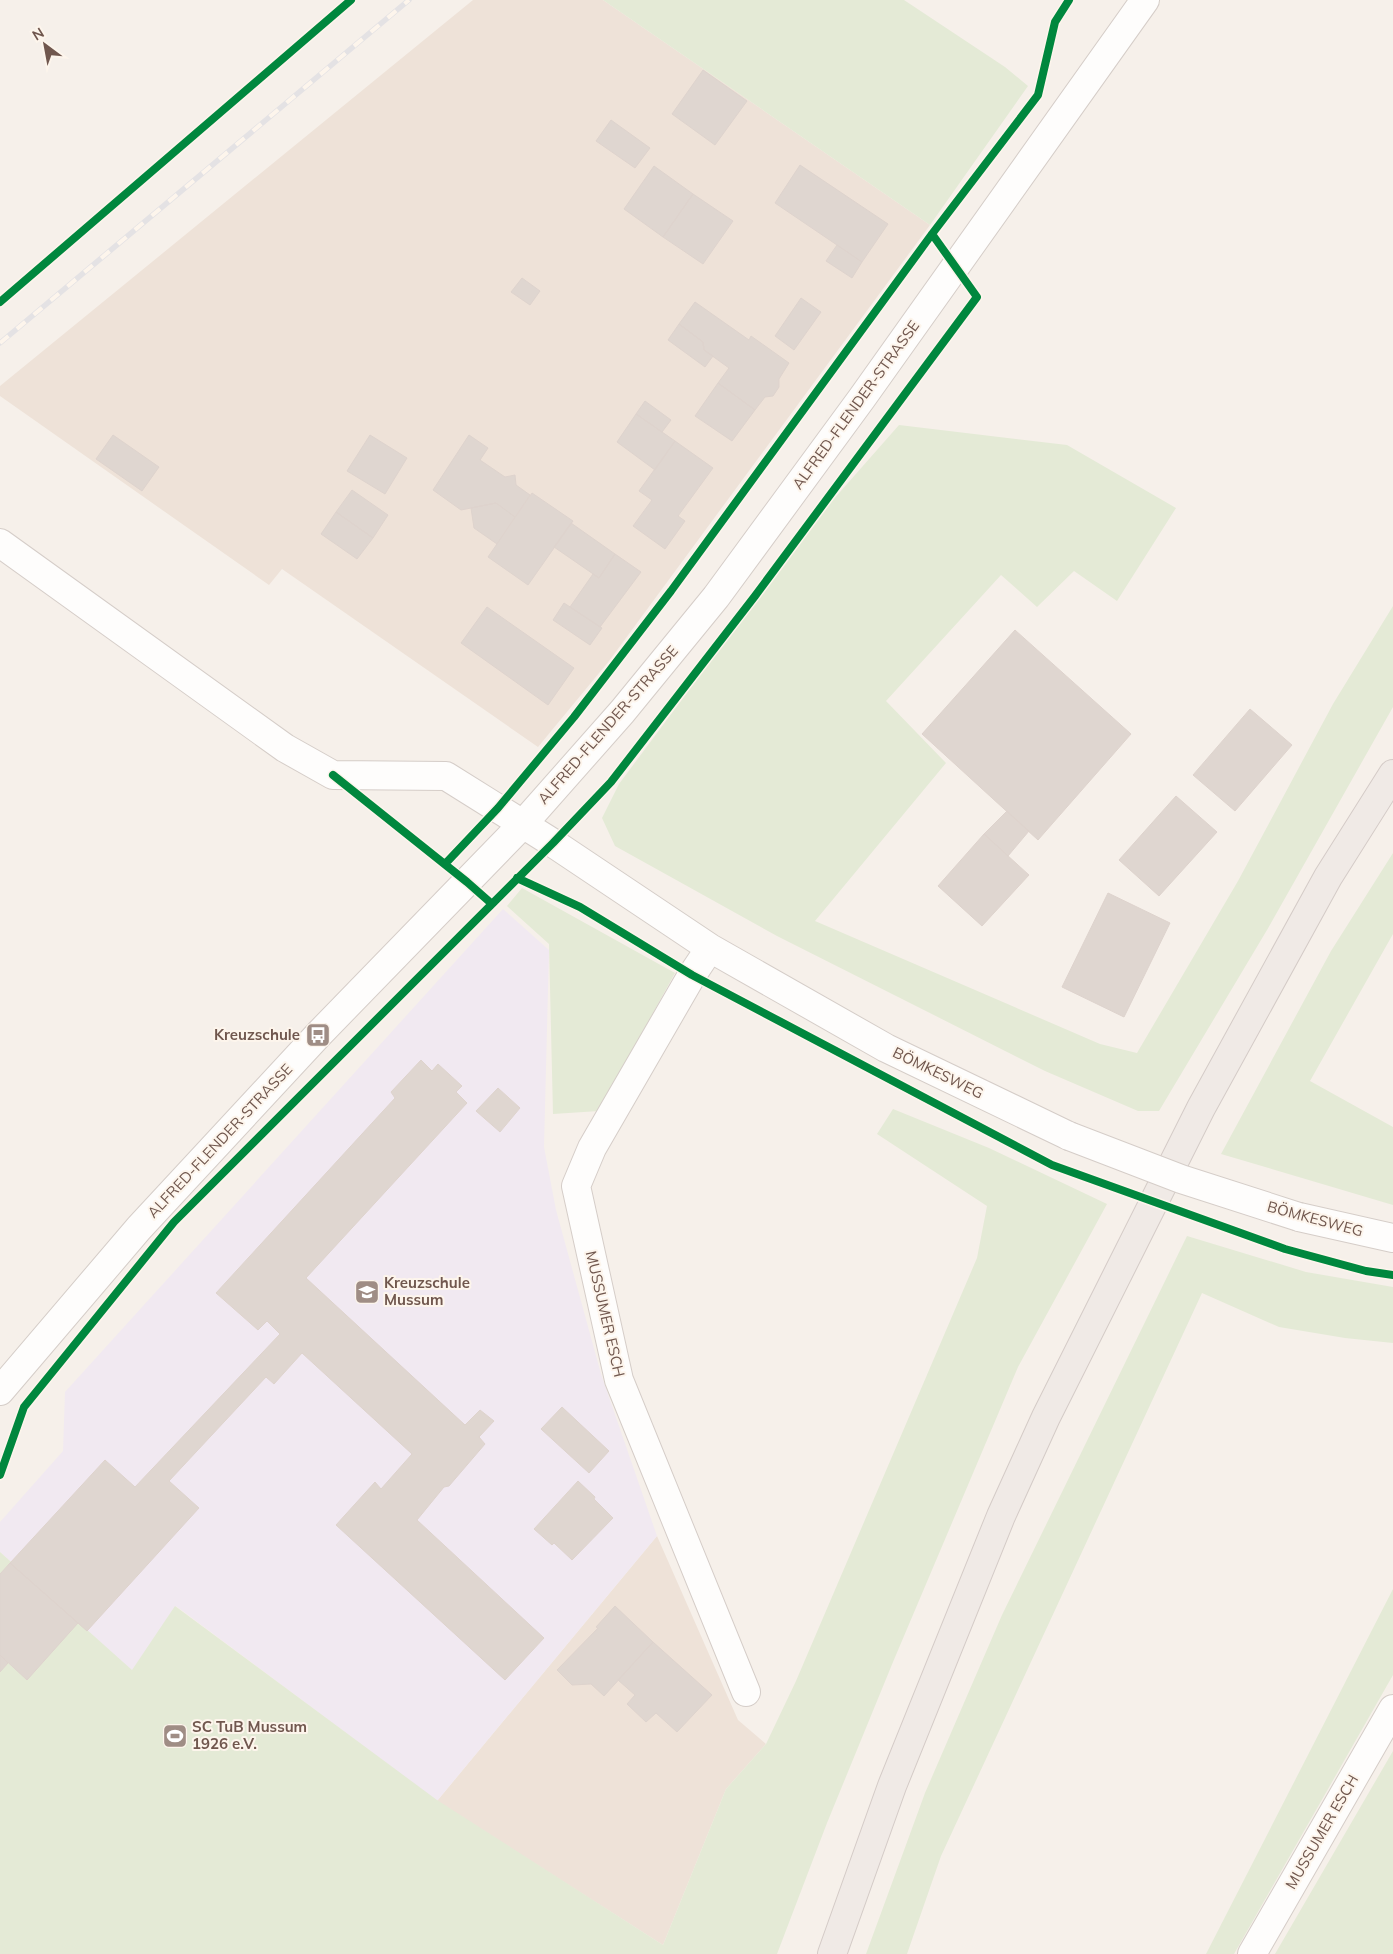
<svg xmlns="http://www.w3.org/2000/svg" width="1393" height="1954" viewBox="0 0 1393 1954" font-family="Mulish,sans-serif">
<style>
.residential{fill:#eee2d8}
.education{fill:#f1e9f1}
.green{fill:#e4ead6}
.building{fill:#dfd6d0;stroke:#ded3cd}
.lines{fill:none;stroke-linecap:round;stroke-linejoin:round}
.minor-casing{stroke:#d5cdc8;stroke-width:30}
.tertiary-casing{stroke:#d5cdc8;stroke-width:30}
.trunk-casing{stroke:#d4cbc7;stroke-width:30}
.minor{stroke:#fefdfc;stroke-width:28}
.tertiary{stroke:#fefdfc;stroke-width:28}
.trunk{stroke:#f0eae6;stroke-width:28}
.rail-casing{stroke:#e4e2e4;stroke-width:5.5}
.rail{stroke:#fdf5ec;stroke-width:4;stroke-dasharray:11;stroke-linecap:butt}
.minor-bridge-casing{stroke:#d5cdc8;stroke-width:30;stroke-linecap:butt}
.minor-bridge{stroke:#fefdfc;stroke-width:28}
.cycleway-casing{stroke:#fdf5ec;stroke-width:11}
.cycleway{stroke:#00873e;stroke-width:8}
.labels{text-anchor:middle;stroke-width:4;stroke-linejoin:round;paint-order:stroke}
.street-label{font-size:15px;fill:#70574e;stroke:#fdf5ec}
.poi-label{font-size:15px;font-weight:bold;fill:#70574e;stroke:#fdf5ec;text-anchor:start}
</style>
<rect width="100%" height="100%" fill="#f6f0ea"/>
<!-- residential -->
<path class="residential" d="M473,0h130l327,225 -321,436 -71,86 -256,-178 -13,16 -269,-189v-10z
M657,1536l81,184 28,24 -40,45 -63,156 -226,-144z"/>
<!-- education -->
<path class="education" d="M503,909l46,41 -5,197 12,63 45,164 56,162 -220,265 -261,-195 -44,65 -132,-119v-30l63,-71 2,-59z"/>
<!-- green -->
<path class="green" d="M603,0h301l101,67 23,19 -98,139z
M899,425l168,20 109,63 -59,93 -43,-30 -37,36 -36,-32 -115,126 60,62 -131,158 285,123 37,9 101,-172 95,-177 60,-98v101l-126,223 -108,181h-21l-93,-40 -268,-135 -162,-90 -13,-28 17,-34 199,-267z
M1393,853v81l-83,147 83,46v78l-172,-51 110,-203z
M522,888l153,85 -76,138 -46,3 -4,-170 -42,-38z
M893,1109l96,39 118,56 -89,163 -125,295 -66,161 -50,131h-777v-402l132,118 43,-64 262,194 226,145 63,-156 40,-45 30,-63 181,-423 10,-52 -110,-72z
M1187,1236l119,36 87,15v56l-48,-5 -66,-11 -77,-34 -261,563 -34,98h-41l59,-161 77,-178z
M1393,1589v86l-159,279h-28z
M1393,1751v203h-118z"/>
<!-- building -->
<path class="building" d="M703,70l44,31 -32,44 -43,-31z
M611,120l39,28 -15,20 -39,-27z
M800,165l88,59 -26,38 -87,-59z
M654,166l39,28 -30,43 -39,-28z
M693,194l40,27 -30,43 -40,-27z
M837,245l25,17 -10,16 -26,-17z
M522,278l18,13 -10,14 -19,-13z
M801,298l20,14 -27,38 -19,-14z
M695,302l54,38 2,-4 38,27 -10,16v8l-6,9 -8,1 -10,13 -37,-27 11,-15 -25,-18 -1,-8 -24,-18z
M679,324l24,18 1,8 9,6 -8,11 -37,-27z
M718,383l37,27 -23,31 -37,-25z
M645,401l26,19 -9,12 -26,-18z
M636,414l39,27 -20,29 -38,-28z
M113,435l46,32 -17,24 -46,-32z
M370,435l37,23 -22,36 -38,-23z
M469,435l19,13 -8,12 25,17 10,-2 1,10 14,10 -15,22 -19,-14 -35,7 -28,-20z
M675,441l38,27 -35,48 7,5 -20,28 -32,-23 19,-26 -13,-9z
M352,490l36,25 -15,23 -37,-26z
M532,493l41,28 -45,64 -40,-28z
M496,503l19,14 -18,27 -23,-16 -3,-20z
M336,512l37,26 -16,21 -36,-25z
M571,523l44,31 -16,24 -45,-31z
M615,554l26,18 -41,55 -30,-20 23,-33 6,4z
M564,603l38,25 -12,17 -37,-25z
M487,607l87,61 -26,37 -87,-62z
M1015,630l116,104 -93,106 -116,-106z
M1250,709l42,36 -57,66 -42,-36z
M1176,796l41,36 -58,64 -40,-36z
M1007,811l22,20 -21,25 -24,-22z
M984,834l45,41 -47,51 -44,-40z
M1108,893l62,30 -46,94 -62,-30z
M421,1060l11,11 6,-7 24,22 -6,6 11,11 -161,175 159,147 15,-15 14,11 -15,16 6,7 -36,42 -5,1 -27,33 127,118 -39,42 -169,-155 39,-43 6,7 31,-35 -110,-101 -28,31 -8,-7 -97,104 30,27 -112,123 -77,-68 95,-103 30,27 145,-153 -13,-13 -9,9 -42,-37 179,-195 -4,-6z
M498,1088l22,20 -20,24 -24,-21z
M562,1407l47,44 -20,22 -48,-44z
M578,1481l17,16 -1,2 19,19 -41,42 -18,-17 -2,2 -18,-16z
M10,1563l68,60 -51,57 -27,-25v-81z
M615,1606l38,36 -49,54 -13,-12 -19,1 -15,-15 41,-42 -2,-1z
M653,1642l59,53 -35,37 -21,-19 -10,9 -19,-18 8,-9 -17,-15z
M0,1655l8,8 -8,9z"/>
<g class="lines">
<defs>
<path id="minor" d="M0,543l285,205 48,27 113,1 107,67 157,105 176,100 183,88
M710,948l-18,27 -100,173 -16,38 43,194 127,312
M1299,1217l94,21
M1252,1954l141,-245"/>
<path id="tertiary" d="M0,1391l139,-163 179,-193 205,-211 99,-112 94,-115 146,-199 283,-398"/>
<path id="trunk" d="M832,1954l60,-168 109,-270 45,-99 155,-309 127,-231 65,-103"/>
</defs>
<!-- minor casing -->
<use href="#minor" class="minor-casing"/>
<!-- tertiary casing -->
<use href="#tertiary" class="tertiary-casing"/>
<!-- trunk casing -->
<use href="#trunk" class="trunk-casing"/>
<!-- minor -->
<use href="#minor" class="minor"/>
<!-- tertiary -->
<use href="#tertiary" class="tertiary"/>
<!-- trunk -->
<use href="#trunk" class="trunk"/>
<defs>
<path id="rail" d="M0,343l409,-343"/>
</defs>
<!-- rail casing -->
<use href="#rail" class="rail-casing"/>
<!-- rail -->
<use href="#rail" class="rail"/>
<defs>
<path id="minor-bridge" d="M1069,1136l112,43 118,38"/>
</defs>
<!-- minor-bridge casing -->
<use href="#minor-bridge" class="minor-bridge-casing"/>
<!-- minor-bridge -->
<use href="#minor-bridge" class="minor-bridge"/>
<defs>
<path id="cycleway" d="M0,302l351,-302
M333,775l134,107 25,22
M445,864l53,-56 76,-91 97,-126 261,-357 106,-139 17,-73 14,-22
M517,878l63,29 112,68 360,190 233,84 81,22 27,4
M0,1475l24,-68 150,-185 379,-379 58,-61 144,-186 222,-299 -45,-63"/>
</defs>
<!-- cycleway casing -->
<use href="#cycleway" class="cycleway-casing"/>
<!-- cycleway -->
<use href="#cycleway" class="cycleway"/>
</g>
<!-- icons -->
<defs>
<symbol id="bus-square" viewBox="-11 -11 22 22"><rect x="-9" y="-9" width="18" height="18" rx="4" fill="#9f8d85" stroke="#fdf5ec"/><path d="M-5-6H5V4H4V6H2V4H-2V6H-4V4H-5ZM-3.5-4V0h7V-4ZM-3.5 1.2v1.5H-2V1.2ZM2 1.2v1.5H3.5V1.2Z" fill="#fff"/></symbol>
<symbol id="school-square" viewBox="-11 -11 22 22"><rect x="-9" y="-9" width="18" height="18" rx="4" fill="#9f8d85" stroke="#fdf5ec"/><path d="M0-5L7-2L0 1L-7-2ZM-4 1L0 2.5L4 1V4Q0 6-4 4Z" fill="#fff"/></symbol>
<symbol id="stadium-square" viewBox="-11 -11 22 22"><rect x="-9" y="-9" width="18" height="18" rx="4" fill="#9f8d85" stroke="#fdf5ec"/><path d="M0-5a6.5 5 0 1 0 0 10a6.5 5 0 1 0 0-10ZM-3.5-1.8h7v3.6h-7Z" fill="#fff"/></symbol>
</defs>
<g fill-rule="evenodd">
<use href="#bus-square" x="304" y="1021" width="28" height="28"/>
<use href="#school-square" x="353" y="1278" width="28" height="28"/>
<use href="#stadium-square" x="161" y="1722" width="28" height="28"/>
</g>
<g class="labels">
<!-- street labels -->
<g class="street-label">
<text transform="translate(856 405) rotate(-54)" y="5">ALFRED-FLENDER-STRASSE</text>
<text transform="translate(608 725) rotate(-49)" y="5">ALFRED-FLENDER-STRASSE</text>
<text transform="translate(938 1073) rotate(26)" y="5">BÖMKESWEG</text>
<text transform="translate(220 1141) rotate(-47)" y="5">ALFRED-FLENDER-STRASSE</text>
<text transform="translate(1315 1219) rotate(15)" y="5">BÖMKESWEG</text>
<text transform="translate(605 1314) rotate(77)" y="5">MUSSUMER ESCH</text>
<text transform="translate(1322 1832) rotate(-60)" y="5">MUSSUMER ESCH</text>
</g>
<!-- poi labels -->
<g class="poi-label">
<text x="300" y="1040" text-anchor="end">Kreuzschule</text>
<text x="384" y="1288">Kreuzschule<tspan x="384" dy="17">Mussum</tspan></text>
<text x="192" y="1732">SC TuB Mussum<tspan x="192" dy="17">1926 e.V.</tspan></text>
</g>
</g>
<!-- north arrow -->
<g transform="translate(45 45) rotate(328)" stroke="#fdf5ec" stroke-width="4" paint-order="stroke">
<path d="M0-4L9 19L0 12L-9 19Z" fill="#70574e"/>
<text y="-8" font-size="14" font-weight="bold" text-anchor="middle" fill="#70574e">N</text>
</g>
</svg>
